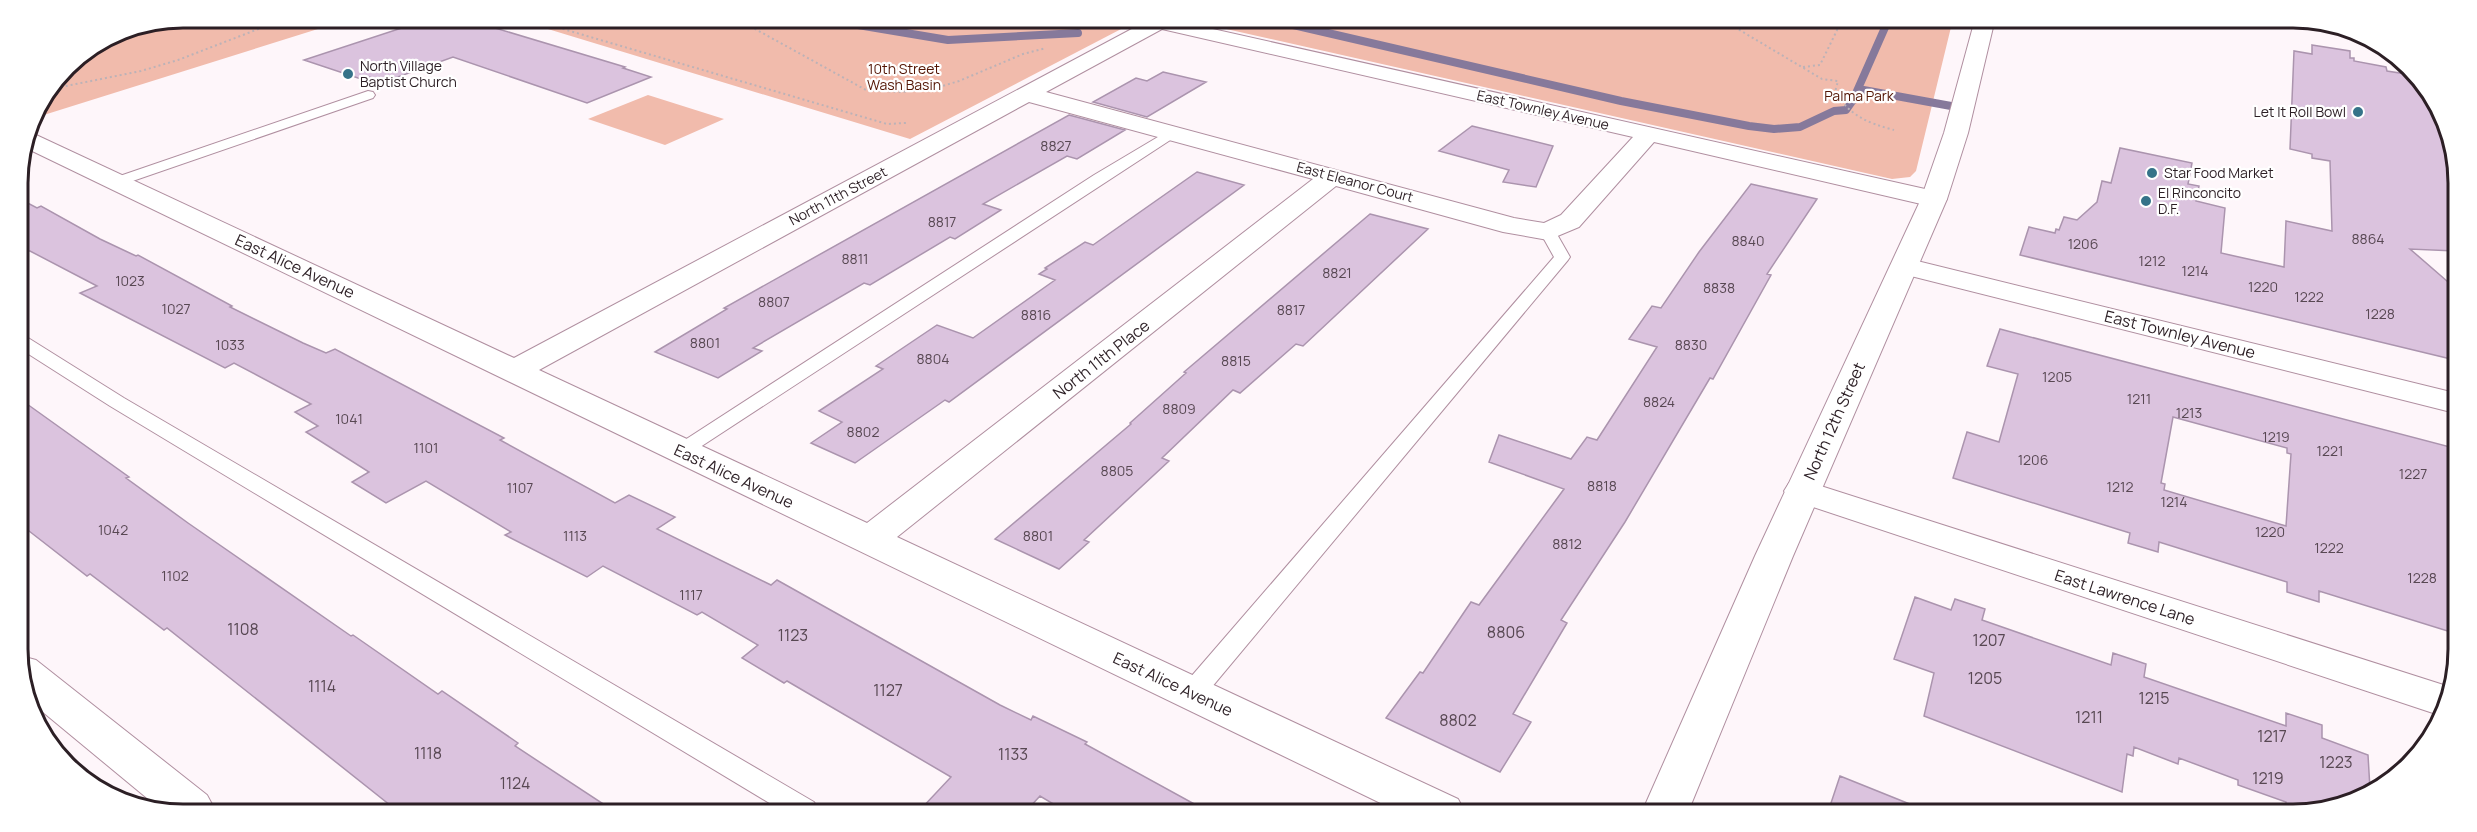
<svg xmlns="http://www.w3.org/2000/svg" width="2477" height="832" viewBox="0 0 2477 832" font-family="Manrope,sans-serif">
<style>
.green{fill:#f1bbac}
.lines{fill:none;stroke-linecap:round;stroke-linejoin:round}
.stream{stroke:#86799b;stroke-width:8}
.building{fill:#dbc3de;stroke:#ab94ae;stroke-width:1.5;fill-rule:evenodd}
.service-casing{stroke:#b08fa0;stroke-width:2}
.minor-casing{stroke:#b08fa0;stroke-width:2}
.tertiary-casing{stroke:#b08fa0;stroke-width:2}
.path{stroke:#bcb2b7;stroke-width:2;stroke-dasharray:2 3;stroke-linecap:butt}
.service{fill:#fff;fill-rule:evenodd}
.minor{fill:#fff;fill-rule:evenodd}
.tertiary{fill:#fff;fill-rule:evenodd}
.poi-dot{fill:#357389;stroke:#fff;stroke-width:2}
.labels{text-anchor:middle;stroke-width:4.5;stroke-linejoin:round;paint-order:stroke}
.far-poi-label{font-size:14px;fill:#2c1f25;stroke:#fff;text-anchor:start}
.far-park-label{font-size:14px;fill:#531504;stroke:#fff}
.far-street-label{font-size:14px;fill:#2c1f25;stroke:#fff}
.number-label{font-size:14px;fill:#584853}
.street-label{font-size:16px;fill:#2c1f25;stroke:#fff}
.near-number-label{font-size:16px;fill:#584853}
.rim{fill:none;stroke:#2c1f25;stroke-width:3}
</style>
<rect width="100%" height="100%" fill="#fef6fa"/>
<!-- green -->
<path class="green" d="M184,18h169l-322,101 36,-53 53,-36z
M515,19l585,1 25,7 -215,112z
M1200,21l752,2 -36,148 -6,6 -18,2 -688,-155z
M648,95l76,24 -59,26 -77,-26z"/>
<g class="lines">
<!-- stream -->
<path class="stream" d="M828,20l120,20 130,-7
M1248,21l41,3 332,77 128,25 25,3 26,-2 34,-16 12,-1 7,-10 34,-77
M1858,89l104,19"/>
</g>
<!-- building -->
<path class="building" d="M429,19h36l160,48 -2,1 28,9 -64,26 -134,-46 -69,25 -15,-5 -8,2 -57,-19z
M2312,45l38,6v7h4v3l32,6 1,4 32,5 37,76 -1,99 -45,-2 45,39v72l-435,-105 9,-28 26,6 1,-4 3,1 5,-13 13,3 20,-18 5,-21 9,2 9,-35 72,15 -4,21 11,2 -3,15 29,7 -4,45 63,14 2,-46 46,10 -2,-70 -18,-3v-4l-22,-5 4,-98 18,3z
M1163,72l43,10 -59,35 -54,-15 43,-24 11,3z
M1069,115l56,15 -48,29 -10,-3 -84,48 18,6 -46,29 -5,-2 -80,48 -6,-2 -111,65 9,3 -44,27 -63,-26 72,-43 -3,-1z
M1472,126l81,20 -17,41 -33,-5 6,-12 -70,-19z
M1197,172l47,13 -295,217 -4,-2 -90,63 -44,-20 31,-21 -23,-11 64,-42 -7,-3 61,-41 36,13 82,-58 -16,-6 8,-5 -2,-1 40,-26 8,3z
M1751,184l66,15 -50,75 4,1 -58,104 -3,-1 -85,144 -64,98 6,3 -54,91 18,8 -31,50 -114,-54 34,-46 3,1 48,-71 8,3 85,-116 -75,-27 10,-27 72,24 16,-22 10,3 60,-93 -28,-8 23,-33 9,2 38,-56z
M18,198l19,10 4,-2 59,33 36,17 2,-1 94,51 -2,1 73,36 23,10 9,-4 169,89 -4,2 115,63 14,-8 46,22 -18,12 114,56 6,-5 223,125 31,15 2,-4 54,26 -2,2 122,67h-142l-25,-15 -13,14h-107l31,-33 -164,-96 -3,2 -42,-25 16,-13 -56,-33 -5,3 -94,-49 -16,11 -82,-42 6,-3 -85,-51 -40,22 -34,-21 17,-10 -63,-40 12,-6 -23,-14 16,-8 -77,-41 -9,5 -145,-75 17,-7 -67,-35h-11z
M1370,214l58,15 -125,117 -7,-2 -56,49 -7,-3 -71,68 7,3 -85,79 5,2 -30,27 -64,-30 136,-115 -1,-1 56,-50 -2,-1z
M2000,329l454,119v185l-135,-42v11l-32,-10v-10l-128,-40 -1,10 -30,-9 2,-10 -177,-55 14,-46 32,10 19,-68 -31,-8zM2173,417l114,31v5l4,1 -5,72 -122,-36 1,-6 -4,-1z
M20,399l109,78 -3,1 62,45 163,113 2,-1 85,59 4,-3 76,52 -3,3 96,63h-216l-228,-181 -3,2 -74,-56 -3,2 -67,-52z
M1915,597l36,13 4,-11 30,10 -3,11 129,45 2,-12 33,11 -2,13 142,49v-13l36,12v13l46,17 2,34 -66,25h-18v-12l-48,-17v-5l-59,-22 -1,6 -44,-17 -1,9 -6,-2 -5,38 -198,-76 10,-43 -40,-14z
M1840,776l87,35 -1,2 -98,-1z"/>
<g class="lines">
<defs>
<path id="service" d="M368,91l5,1 2,3 -2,3 -252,87h-10l-2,-3 2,-3z
M1173,128l7,4 -2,3 -490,320h-14l-3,-4 3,-4 420,-272z
M1548,227l6,2 16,28 -2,3 -367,440 -9,2 -9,-2 -3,-7 3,-7 371,-429 -14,-25z
M19,335l6,1 99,62 690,404 4,8h-37l-671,-404 -91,-58z"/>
<path id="minor" d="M1142,21h35l757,170 9,3 4,5 -4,5 -9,3 -280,-65 -75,85 -31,13 -45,-8 -167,-46 -439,351 561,262 7,13 -68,-1 -1373,-664 4,-15 6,2 480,224 629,-335zM1162,29l471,108 -72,78 -17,8 -30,-5 -468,-126zM1029,102l284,77 -446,344 -328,-153z
M1905,258l550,135v20l-560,-141 -4,-6 4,-6z
M1802,480l651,208v4l-11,24 -9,-3 -644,-214 -5,-8 5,-8z
M21,656l15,4 171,135 7,13h-55l-127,-105 -11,-23z"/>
<path id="tertiary" d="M1974,23h20l-26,110 -21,66 -154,357 -105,256h-46l113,-256 166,-357 23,-66z"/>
</defs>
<!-- service casing -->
<use href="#service" class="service-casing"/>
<!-- minor casing -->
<use href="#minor" class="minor-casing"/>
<!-- tertiary casing -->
<use href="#tertiary" class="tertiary-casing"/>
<!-- path -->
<path class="path" d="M529,19l358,105 19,-1
M737,19l129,71 35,2 35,-4 23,-7 64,-27 23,-6
M1726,22l96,57 16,2 -3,11c15,24 33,31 59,38
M1804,22l34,6
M1803,67l17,-2 21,-43
M51,89l90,-18 37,-11 109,-42"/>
<!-- service -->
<use href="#service" class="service"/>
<!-- minor -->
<use href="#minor" class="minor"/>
<!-- tertiary -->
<use href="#tertiary" class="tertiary"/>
</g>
<!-- markers -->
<g class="poi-dot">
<circle cx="348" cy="74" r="6"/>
<circle cx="2358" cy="112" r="6"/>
<circle cx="2152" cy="173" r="6"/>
<circle cx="2146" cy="201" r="6"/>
</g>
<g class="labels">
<!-- far-poi labels -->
<g class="far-poi-label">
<text x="360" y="71">North Village<tspan x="360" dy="16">Baptist Church</tspan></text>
<text x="2346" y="117" text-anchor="end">Let It Roll Bowl</text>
<text x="2164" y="178">Star Food Market</text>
<text x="2158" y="198">El Rinconcito<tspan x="2158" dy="16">D.F.</tspan></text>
</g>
<!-- far-park labels -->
<g class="far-park-label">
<text x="904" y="74">10th Street<tspan x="904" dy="16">Wash Basin</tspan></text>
<text x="1859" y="101">Palma Park</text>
</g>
<!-- far-street labels -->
<g class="far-street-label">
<text transform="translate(1543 110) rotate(13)" y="5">East Townley Avenue</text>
<text transform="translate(1355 182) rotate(15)" y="5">East Eleanor Court</text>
<text transform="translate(838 196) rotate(-28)" y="5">North 11th Street</text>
</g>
<!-- number labels -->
<g class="number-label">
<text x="1056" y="151">8827</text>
<text x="942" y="227">8817</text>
<text x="2368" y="244">8864</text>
<text x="1748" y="246">8840</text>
<text x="2083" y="249">1206</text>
<text x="855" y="264">8811</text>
<text x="2152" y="266">1212</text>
<text x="2195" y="276">1214</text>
<text x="1337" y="278">8821</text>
<text x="130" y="286">1023</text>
<text x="2263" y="292">1220</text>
<text x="1719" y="293">8838</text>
<text x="2309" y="302">1222</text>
<text x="774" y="307">8807</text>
<text x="176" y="314">1027</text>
<text x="1291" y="315">8817</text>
<text x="2380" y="319">1228</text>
<text x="1036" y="320">8816</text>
<text x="705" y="348">8801</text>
<text x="230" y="350">1033</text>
<text x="1691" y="350">8830</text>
<text x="933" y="364">8804</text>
<text x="1236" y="366">8815</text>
<text x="2057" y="382">1205</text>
<text x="2139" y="404">1211</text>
<text x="1659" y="407">8824</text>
<text x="1179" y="414">8809</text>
<text x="2189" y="418">1213</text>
<text x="349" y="424">1041</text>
<text x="863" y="437">8802</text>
<text x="2276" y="442">1219</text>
<text x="426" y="453">1101</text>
<text x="2330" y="456">1221</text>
<text x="2033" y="465">1206</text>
<text x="1117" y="476">8805</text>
<text x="2413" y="479">1227</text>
<text x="1602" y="491">8818</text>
<text x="2120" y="492">1212</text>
<text x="520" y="493">1107</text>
<text x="2174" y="507">1214</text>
<text x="113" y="535">1042</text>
<text x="2270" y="537">1220</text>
<text x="575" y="541">1113</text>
<text x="1038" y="541">8801</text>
<text x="1567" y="549">8812</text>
<text x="2329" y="553">1222</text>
<text x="175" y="581">1102</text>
<text x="2422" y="583">1228</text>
<text x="691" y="600">1117</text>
</g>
<!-- street labels -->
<g class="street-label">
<text transform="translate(295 266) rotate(25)" y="6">East Alice Avenue</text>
<text transform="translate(2180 334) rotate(14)" y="6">East Townley Avenue</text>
<text transform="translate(1101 359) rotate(-38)" y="6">North 11th Place</text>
<text transform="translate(1834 421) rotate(-66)" y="6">North 12th Street</text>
<text transform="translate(734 476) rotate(25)" y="6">East Alice Avenue</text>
<text transform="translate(2125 597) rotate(18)" y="6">East Lawrence Lane</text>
<text transform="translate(1173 684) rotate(25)" y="6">East Alice Avenue</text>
</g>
<!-- near-number labels -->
<g class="near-number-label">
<text x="243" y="635">1108</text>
<text x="1506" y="638">8806</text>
<text x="793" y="641">1123</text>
<text x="1989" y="646">1207</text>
<text x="1985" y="684">1205</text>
<text x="322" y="692">1114</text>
<text x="888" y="696">1127</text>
<text x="2154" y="704">1215</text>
<text x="2089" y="723">1211</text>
<text x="1458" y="726">8802</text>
<text x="2272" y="742">1217</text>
<text x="428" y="759">1118</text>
<text x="1013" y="760">1133</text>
<text x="2336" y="768">1223</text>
<text x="2268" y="784">1219</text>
<text x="515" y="789">1124</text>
</g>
</g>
<!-- crop -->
<path d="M0 0H2477V832H0ZM183 28H2293A155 155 0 0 1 2448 183V649A155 155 0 0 1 2293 804H183A155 155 0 0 1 28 649V183A155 155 0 0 1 183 28Z" fill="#fff" fill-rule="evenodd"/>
<path class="rim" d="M183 28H2293A155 155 0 0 1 2448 183V649A155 155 0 0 1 2293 804H183A155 155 0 0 1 28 649V183A155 155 0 0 1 183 28Z"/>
</svg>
